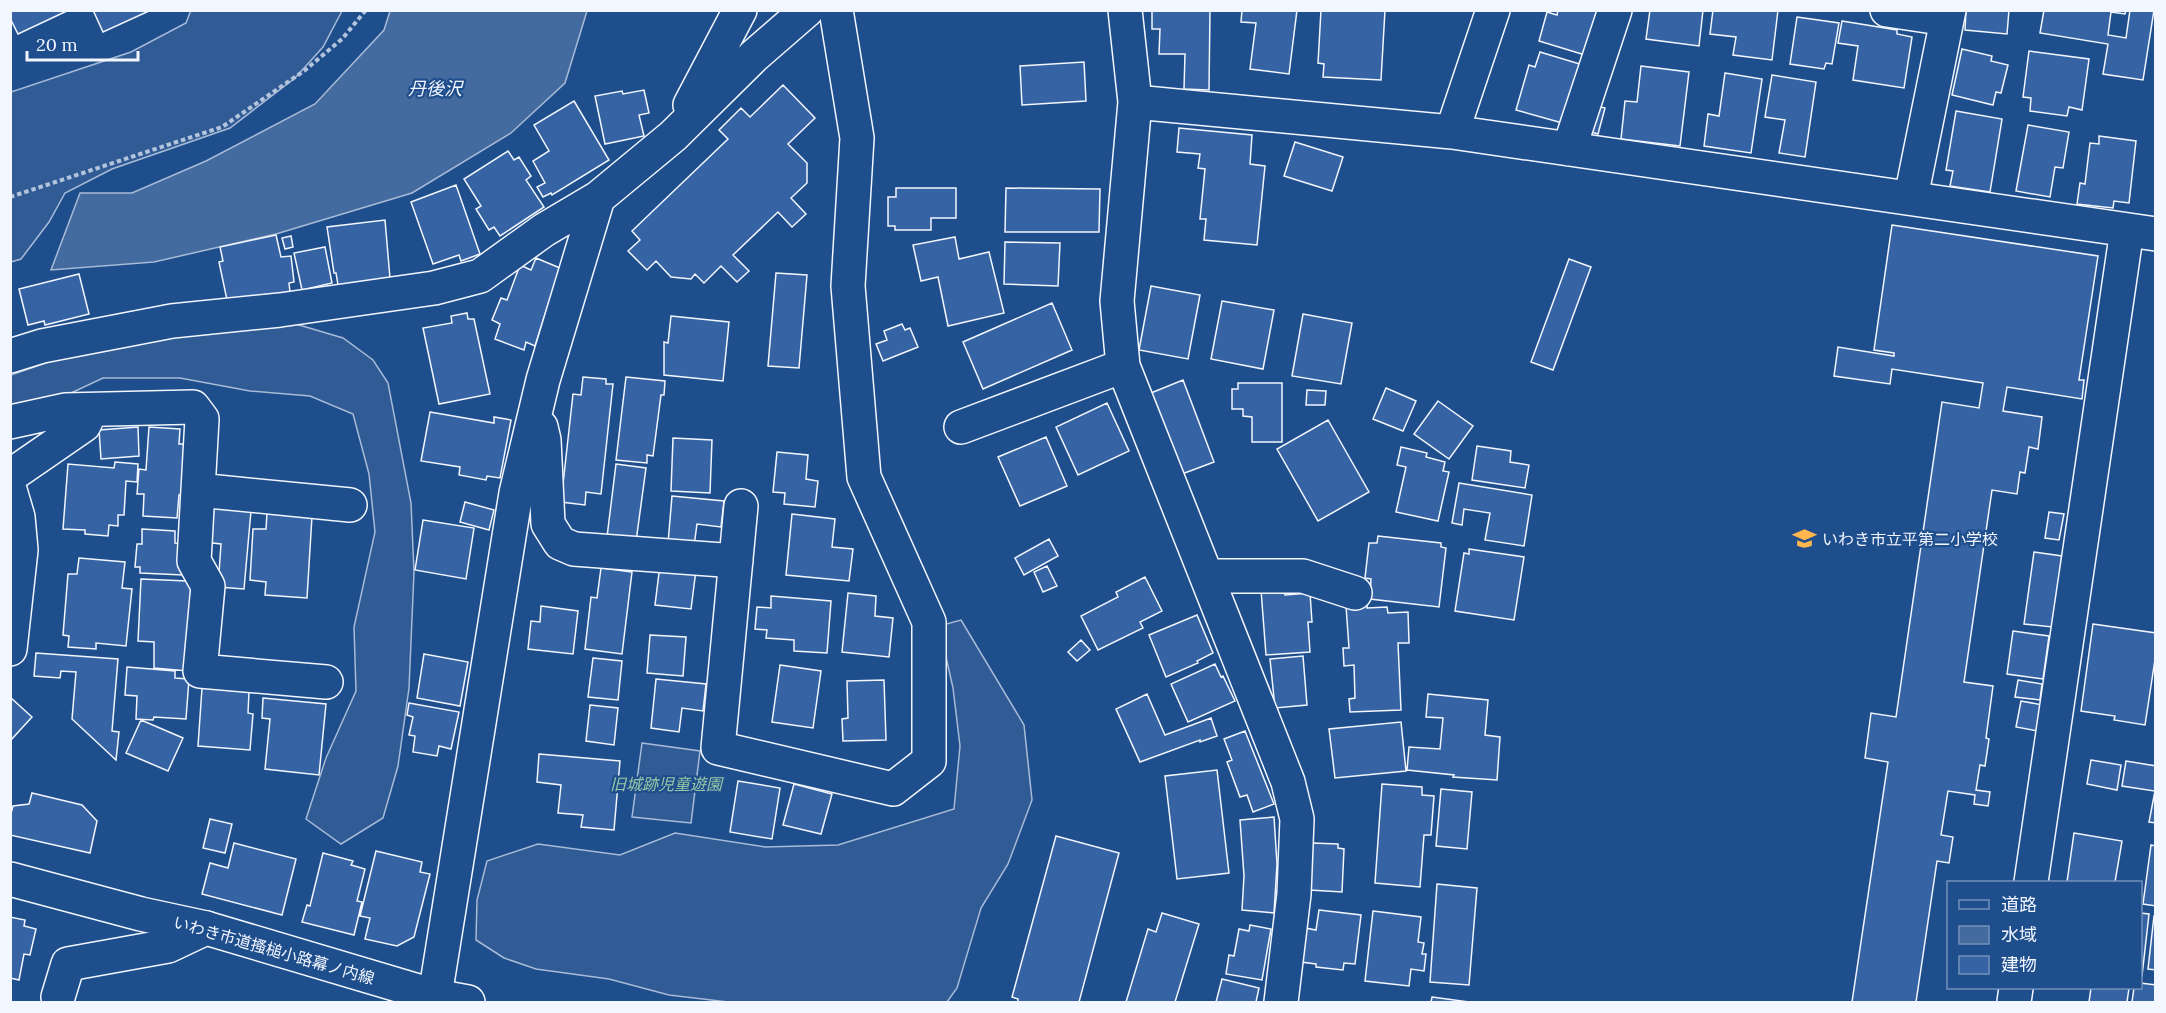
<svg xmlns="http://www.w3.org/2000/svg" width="2166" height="1013" viewBox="0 0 2166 1013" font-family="Lora,'Noto Sans JP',serif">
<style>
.built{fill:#305b95;stroke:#a8bbd7;stroke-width:1.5}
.water{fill:#446ba0;stroke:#a8bbd7;stroke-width:1.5}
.building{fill:#3563a3;stroke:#f2f6ff;stroke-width:1.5}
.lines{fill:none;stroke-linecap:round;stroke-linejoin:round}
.street-casing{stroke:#f2f6ff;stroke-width:36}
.secondary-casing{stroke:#f2f6ff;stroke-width:36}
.path{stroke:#b3c4dc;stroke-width:4;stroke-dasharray:4.5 3;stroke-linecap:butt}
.street{stroke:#1f4e8c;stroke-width:33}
.secondary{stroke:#1f4e8c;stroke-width:33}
.labels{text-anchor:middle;stroke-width:4.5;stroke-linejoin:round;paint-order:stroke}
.poi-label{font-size:16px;fill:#f2f6ff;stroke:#1f4e8c;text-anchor:start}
.park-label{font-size:16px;font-style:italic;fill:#97c8a6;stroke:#1f4e8c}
.street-label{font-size:16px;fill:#f2f6ff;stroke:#1f4e8c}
.water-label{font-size:18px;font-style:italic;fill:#f2f6ff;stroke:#1f4e8c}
</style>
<rect width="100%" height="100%" fill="#1f4e8c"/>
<!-- built -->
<path class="built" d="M191,10l151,1 -19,36 -28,31 -65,50 -118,41 -47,24 -16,29 -28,37 -10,3v-170l120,-40 55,-29z
M289,322l54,16 30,22 15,23 23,120 3,69 -5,116 -11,78 -15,52 -42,26 -35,-25 20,-61 30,-67 -2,-64 21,-95 -6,-58 -16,-60 -43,-18 -60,-5 -70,-13h-77l-64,30 -28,21v-54l52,-18 85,-16z
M961,620l63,105 8,75 -24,64 -27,44 -24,80 -10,14h-219l-59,-7 -60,-16 -73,-10 -32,-11 -28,-18 1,-40 10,-39 51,-17 82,11 55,-22 90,14 73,-2 116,-36 6,-63 -7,-58 -14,-62z
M642,743l58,8 -9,72 -59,-6z"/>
<!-- water -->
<path class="water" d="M390,11h197l-22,72 -54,50 -99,60 -136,41 -122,28 -103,8 29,-77h52l74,-32 109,-57 69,-74z"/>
<!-- building -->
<path class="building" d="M10,10h59l-51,24 -8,-16z
M93,10h56v1l-46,21z
M1152,10h58l-1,80 -25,-1 1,-35h-26l1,-25h-8z
M1242,10h55l-8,64 -39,-5 6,-46 -15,-1z
M1321,10h64l-4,70 -58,-3 1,-13 -6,-1z
M1558,10h39l-12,45 -46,-14 8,-29 10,3z
M1650,10h53l-4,36 -53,-7z
M1713,10h65l-6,50 -39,-5 3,-18 -26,-3z
M1966,10h43l-2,24 -42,-4z
M2044,10h82l-1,4 -14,-2 -3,23 18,3 4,-28h24l-11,70 -40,-6 5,-30 -68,-11z
M1797,17l42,6 -7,41 -6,-1 -2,6 -34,-5z
M1842,21l55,9v4l15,3 -8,51 -51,-8 5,-34 -20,-3z
M1962,49l30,7 -1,5 17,4 -7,28 -5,-1 -3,13 -41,-10z
M2029,51l60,8 -7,51 -13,-3 -2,9 -37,-5 1,-13 -8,-1z
M1540,52l43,13 -17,59 -50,-14 13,-45 6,2z
M1084,62l2,39 -64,4 -2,-39z
M1641,66l48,6 -9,74 -59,-7 4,-38 12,1z
M1725,73l37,6 -11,74 -47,-7 4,-32 11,2z
M1772,75l44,7 -11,75 -26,-4 6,-33 -20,-3z
M783,85l32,33 -27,26 19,19v20l-16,15 15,16 -14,13 -14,-15 -45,43 16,16 -12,11 -16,-16 -17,17 -9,-9 -4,5 -20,-2 -15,-16 -9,9 -19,-19 12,-11 -8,-9 96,-92 -9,-9 22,-22 9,9z
M644,90l5,23 -10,2 5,21 -39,8 -10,-48 27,-5 1,3z
M574,101l35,59 -57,35 -1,-2 -8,4 -6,-10 8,-4 -12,-22 16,-10 -15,-26z
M1593,105l12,3 -7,26 -13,-4z
M1956,111l46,8 -12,73 -40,-6 3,-15 -7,-1z
M2028,125l41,7 -6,36 -8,-1 -5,30 -34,-6z
M1179,128l73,7 -2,29 15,2 -8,79 -53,-5 2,-21h-6l5,-50 -7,-1 2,-14 -23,-2z
M2099,136l37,5 -7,62 -15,-2 -1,7 -36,-4 3,-21 5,1 5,-41 9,1z
M1295,142l48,15 -11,34 -48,-15z
M508,151l6,9 5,-3 12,19 -5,4 18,27 -44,29 -6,-9 -5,3 -13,-21 5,-3 -17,-27z
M456,185l24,69 -19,7 -2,-6 -26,9 -22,-62z
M896,188h60v30h-25v12h-36v-4h-7v-29h8z
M1006,188l94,1 -1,43h-94z
M385,220l5,58 -52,7 -2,-12h-2l-7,-46z
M1892,225l206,31 -19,124h5l-2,19 -75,-12 -4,24 39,6 -4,32 -9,-2 -4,26 -5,-1 -3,22 -25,-4 -28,192 29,4 -7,52 3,1 -4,27 -5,-1 -4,25 14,2 -2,14 -14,-2 1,-9 -27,-4 -7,44 12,2 -4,26 -12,-2 -21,141h-64l36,-240 -23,-4 6,-45 25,4 46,-315 37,6 4,-25 -91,-14 -2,15 -56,-8 4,-29 56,9v-3l-20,-3z
M276,235l5,22 10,-1 3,26 -5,1 1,9 -63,8 -8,-38 4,-1 -3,-14z
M291,236l2,11 -8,2 -3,-11z
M955,237l4,22 30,-7 15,61 -56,13 -10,-49 -17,4 -8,-36z
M1005,242l55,1 -2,43 -54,-2z
M325,247l7,36 -30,7 -8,-37z
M536,258l24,10 -25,78 -9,-4 -2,8 -29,-11 5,-15 -8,-4 9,-22 6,2 13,-35 11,5z
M1569,259l22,8 -38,103 -22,-8z
M776,273l31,2 -8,93 -31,-2z
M79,274l10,40 -44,11 -1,-4 -16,4 -9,-36z
M1151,286l49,9 -12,64 -49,-9z
M1222,301l52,9 -11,59 -52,-10z
M1052,303l20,47 -89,39 -20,-47z
M467,313l1,6h6l16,75 -51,10 -16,-76 29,-5 -1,-7z
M1303,314l49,9 -11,61 -49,-8z
M671,316l58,6 -6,59 -59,-6v-33l4,1z
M902,324l3,6 5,-2 8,19 -35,14 -7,-17 11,-4 -3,-9z
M583,377l23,2v5h7l-12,110 -15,-2 -1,13 -24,-3 12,-108 8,1z
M626,377l39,4 -1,14h-3l-8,61 -6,-1v8l-31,-3z
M1183,380l31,82 -32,12 -31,-81z
M1238,383h44v59h-30v-25l-9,-1v-7h-11v-20h6z
M1386,388l30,13 -13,30 -30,-12z
M1307,390l19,1 -1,14h-19z
M1438,401l35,25 -24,33 -35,-25z
M1107,403l22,48 -51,24 -22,-48z
M430,412l64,11v-6l17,3 -11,58 -13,-2 -1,4 -27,-5 1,-8 -39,-6z
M1328,420l41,72 -51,29 -41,-72z
M138,427l1,29 -38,3 -2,-29z
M149,427l31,2 -1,15h8l-4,52 -4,-1 -2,23 -34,-2 1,-22h-7l2,-25 7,1z
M1046,437l21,49 -47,20 -22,-49z
M673,438l39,2 -2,53 -39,-2z
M1477,446l34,5 -1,11 19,3 -4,23 -53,-8z
M1401,447l26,6 -1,4 19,5 -2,9 6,1 -11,49 -42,-9 10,-45 -9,-2z
M777,452l31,3 -2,24 12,2 -3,26 -31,-3 1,-11 -12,-1z
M115,462l23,2 -1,18 -11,-1 -2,34h-6v11l-9,-1 -1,11 -23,-2v-4l-22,-1 5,-65 46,4z
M616,464l30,4 -11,81 -29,-4z
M1459,483l73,12 -8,51 -39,-6 5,-27 -26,-4 -2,16 -10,-2z
M672,496l52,5 -3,26 -24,-3 -3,22 -26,-3z
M207,500l30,2v8l14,1 -7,78 -26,-2 3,-43 -17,-2z
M465,502l29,8 -5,20 -29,-8z
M2049,512l15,2 -5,26 -14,-2z
M267,513l45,3 -5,82 -42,-3 1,-13 -16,-2 3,-51h13z
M792,514l43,5 -3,28 21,2 -4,32 -63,-6z
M423,520l51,8 -8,51 -51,-9z
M142,529l33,2v12l10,1 -2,31 -43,-2v-6h-5l2,-23h5z
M1378,536l63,7v4l5,1 -7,59 -69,-8 1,-20 -6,-1 4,-35h8z
M1049,539l9,17 -34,19 -9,-17z
M1469,549l55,8 -10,63 -59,-9 9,-58 5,1z
M2034,552l28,4 -10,71 -28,-3z
M79,558l46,4 -3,26 10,1 -6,57 -30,-3v6l-28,-2 1,-11 -6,-1 5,-61h9z
M660,565l36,5 -5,39 -36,-4z
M1047,566l10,20 -14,6 -9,-20z
M601,568l31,4 -10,82 -37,-5 6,-52 6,1z
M1145,577l17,34 -22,11 3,6 -45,22 -17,-34 37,-19 -2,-5z
M141,579l46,2 8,10 -7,80 -34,-3v-26l-16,-1z
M1285,588v7l25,-2 2,29h-4l2,30 -44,3 -5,-65z
M848,593l28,3 -1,20 18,2 -4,39 -47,-5z
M771,596l60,5 -4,52 -33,-2v-11l-28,-2 1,-8 -12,-1 2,-22 14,1z
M1367,605v3l20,-1 1,6 20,-1 1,31h-11l3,67 -51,2 -1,-13 6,-1 -1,-33 -10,1 -1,-18h6l-3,-42z
M541,606l37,5 -5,43 -45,-5 3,-28 9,1z
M1197,615l16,38 -16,8 1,2 -32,14 -17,-42z
M2093,624l63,9v20l-11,72 -31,-5 1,-4 -34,-5z
M2013,631l36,5 -6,43 -36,-5z
M650,635l36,2 -3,39 -36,-3z
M1081,640l9,10 -13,11 -9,-9z
M36,653l82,6 -6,72 7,1 -3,28 -44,-41 4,-47 -15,-1 -1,7 -26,-2z
M424,654l44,8 -8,44 -43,-8z
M1303,656l4,49 -32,3 -5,-49z
M593,658l29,3 -4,39 -30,-3z
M1215,664l6,13 2,-1 12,25 -47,21 -17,-38z
M780,665l41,6 -8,57 -41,-6z
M127,667l48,4v7l14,1 -3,40 -32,-2 -1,3 -17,-1 1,-23 -12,-1z
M656,679l50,5 -3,27 -21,-3 -3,24 -28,-4z
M884,680l2,60 -43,1 -1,-22 6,-1 -1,-37z
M2018,680l24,4 -2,16 -25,-3z
M202,688l47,4 -1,21 5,1 -3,36 -52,-4z
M1147,694l18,41 46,-17 6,18 -17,6v-2l-60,22 -24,-53z
M1428,694l60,6 -3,35 15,2 -3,43 -44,-3 1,-2 -47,-5 2,-23 31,2 3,-31 -17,-1z
M10,697l22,20 -22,24z
M263,698l63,6 -7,71 -54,-6 5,-50 -8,-1z
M2021,701l22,4 -5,26 -22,-4z
M409,703l50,9 -8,37 -12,-3 -2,10 -24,-4 2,-16 -6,-1 4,-18 -6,-2z
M590,705l28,3 -4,37 -28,-4z
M141,720l42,18 -15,33 -42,-18z
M1401,722l5,49 -71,7 -6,-49z
M1245,731l29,73 -21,8 -6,-17 -7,2 -13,-35 5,-2 -8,-21z
M539,754l81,7 -6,69 -33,-3 2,-12 -25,-2 3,-28 -24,-3z
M2091,760l30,5 -4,25 -30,-6z
M2126,761l30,5v57l-7,-1 6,-31 -33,-5z
M1217,770l12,103 -52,6 -12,-103z
M738,781l42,7 -8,51 -42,-7z
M794,784l38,10 -11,40 -38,-9z
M1382,784l40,3v8l12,1 -3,39h-7l-4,52 -45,-4z
M1441,789l31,3 -5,57 -31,-3z
M32,793l50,12 15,16 -7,32 -80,-18v-18l3,-11 16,-2z
M1274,817l3,47 -3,49 -32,-3 2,-34 -4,-56z
M210,819l22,5 -7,29 -22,-5z
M2074,833l48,8 -7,41h-48z
M1056,836l63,17 -40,149h-61v-3l-6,-2z
M234,843l62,16 -14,56 -80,-21 8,-31 18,5z
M1312,843l26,1v4l6,1 -2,43 -32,-2z
M2151,845l5,1v60l-13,-2z
M376,851l46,11 -2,10 10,2 -16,63 -17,9 -32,-7 5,-21 -10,-2z
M323,853l30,8 -2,4 14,4 -8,32 5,1 -8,33 -52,-13 5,-17 3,1z
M1437,884l40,4 -8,97 -39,-3z
M1319,910l42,5 -6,49 -11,-1 -1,7 -27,-3v-3l-15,-2 4,-34 11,2z
M1373,911l48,6 -3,25 6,1 -2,11h4l-2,17 -13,-2 -2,17 -44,-5z
M1162,913l37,11 -24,78h-49l22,-73 8,3z
M2140,913l9,1 -7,62h-2z
M2154,916h2v54l-8,-1z
M10,917l15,3 -1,6 12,3 -6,26 -6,-1 -5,26 -9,-2z
M1250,925l21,4 -9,51 -36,-6 3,-19 5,1 5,-27 10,2z
M1222,979l37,9 -3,14h-40z
M2140,983l16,2v17h-24l2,-14h6z
M2091,988h38l-2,14h-38z
M1432,997l37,5h-38z"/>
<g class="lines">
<defs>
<path id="street" d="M1125,10l10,92 -18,199 6,65 165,416 9,37 -3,75 -13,108
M1887,10l60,9
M1135,102l317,30 704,102
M690,105l50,-95
M1452,132l41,-122
M1569,149l46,-139
M1911,197l38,-187
M10,356l32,-10 130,-25 108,-11 154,-22 46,-12 64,-46 54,-32 75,-62 81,-80 53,-46
M10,422l55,-12 128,-3 9,12 -8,142 14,25 -8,85 126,11
M541,427l3,13 4,84 12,19 14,6 162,12
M961,427l162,-61
M10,476l74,-51 7,-15
M10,490l8,27 3,33 -11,99
M198,490l152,15
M741,506l-23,242 175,41 36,-28v-139l-65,-145 -16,-191 9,-148 -21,-128
M1207,576h96l52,17
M2031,882l96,-652
M58,997l10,-33 100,-18 38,-18
M434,1002l82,-509 27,-113 55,-182
M2014,1002l2,-14"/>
<path id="secondary" d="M10,879l131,35 65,14 229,68 33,6"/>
</defs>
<!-- street casing -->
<use href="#street" class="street-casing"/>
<!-- secondary casing -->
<use href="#secondary" class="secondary-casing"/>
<!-- path -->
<path class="path" d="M10,197l212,-70 82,-56 38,-32 24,-29"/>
<!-- street -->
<use href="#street" class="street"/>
<!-- secondary -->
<use href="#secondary" class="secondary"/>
</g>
<!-- icons -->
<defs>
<symbol id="school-bare" viewBox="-9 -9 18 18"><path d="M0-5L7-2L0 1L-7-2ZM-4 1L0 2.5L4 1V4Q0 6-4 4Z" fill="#ffb74d" stroke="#1f4e8c" stroke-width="2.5" paint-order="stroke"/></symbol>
</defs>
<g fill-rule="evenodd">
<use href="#school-bare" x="1788" y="522" width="33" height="33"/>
</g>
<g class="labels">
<!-- poi labels -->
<g class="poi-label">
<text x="1822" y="545">いわき市立平第二小学校</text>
</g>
<!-- park labels -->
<g class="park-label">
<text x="666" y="790">旧城跡児童遊園</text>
</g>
<!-- street labels -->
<g class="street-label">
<text transform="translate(274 950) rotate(16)" y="6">いわき市道搔槌小路幕ノ内線</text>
</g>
<!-- water labels -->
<g class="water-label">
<text x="435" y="95">丹後沢</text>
</g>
</g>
<!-- border -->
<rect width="2166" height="1013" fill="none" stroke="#f2f6ff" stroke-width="24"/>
<!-- legend -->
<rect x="1947" y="881" width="195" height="108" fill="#1f4e8c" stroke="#7391ba" stroke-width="1.5"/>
<rect x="1959" y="900" width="30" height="9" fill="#1f4e8c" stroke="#7391ba" stroke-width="1.5"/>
<text x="2001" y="911" font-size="18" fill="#f2f6ff">道路</text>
<rect x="1959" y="926" width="30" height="18" fill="#446ba0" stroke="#7391ba" stroke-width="1.5"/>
<text x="2001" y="941" font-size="18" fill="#f2f6ff">水域</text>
<rect x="1959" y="956" width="30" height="18" fill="#3563a3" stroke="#7391ba" stroke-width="1.5"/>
<text x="2001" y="971" font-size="18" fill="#f2f6ff">建物</text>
<!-- scale -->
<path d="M27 51v9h111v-9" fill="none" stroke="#f2f6ff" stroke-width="3"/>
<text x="36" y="51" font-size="18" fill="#f2f6ff" stroke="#1f4e8c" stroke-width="4.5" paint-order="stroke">20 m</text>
</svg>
